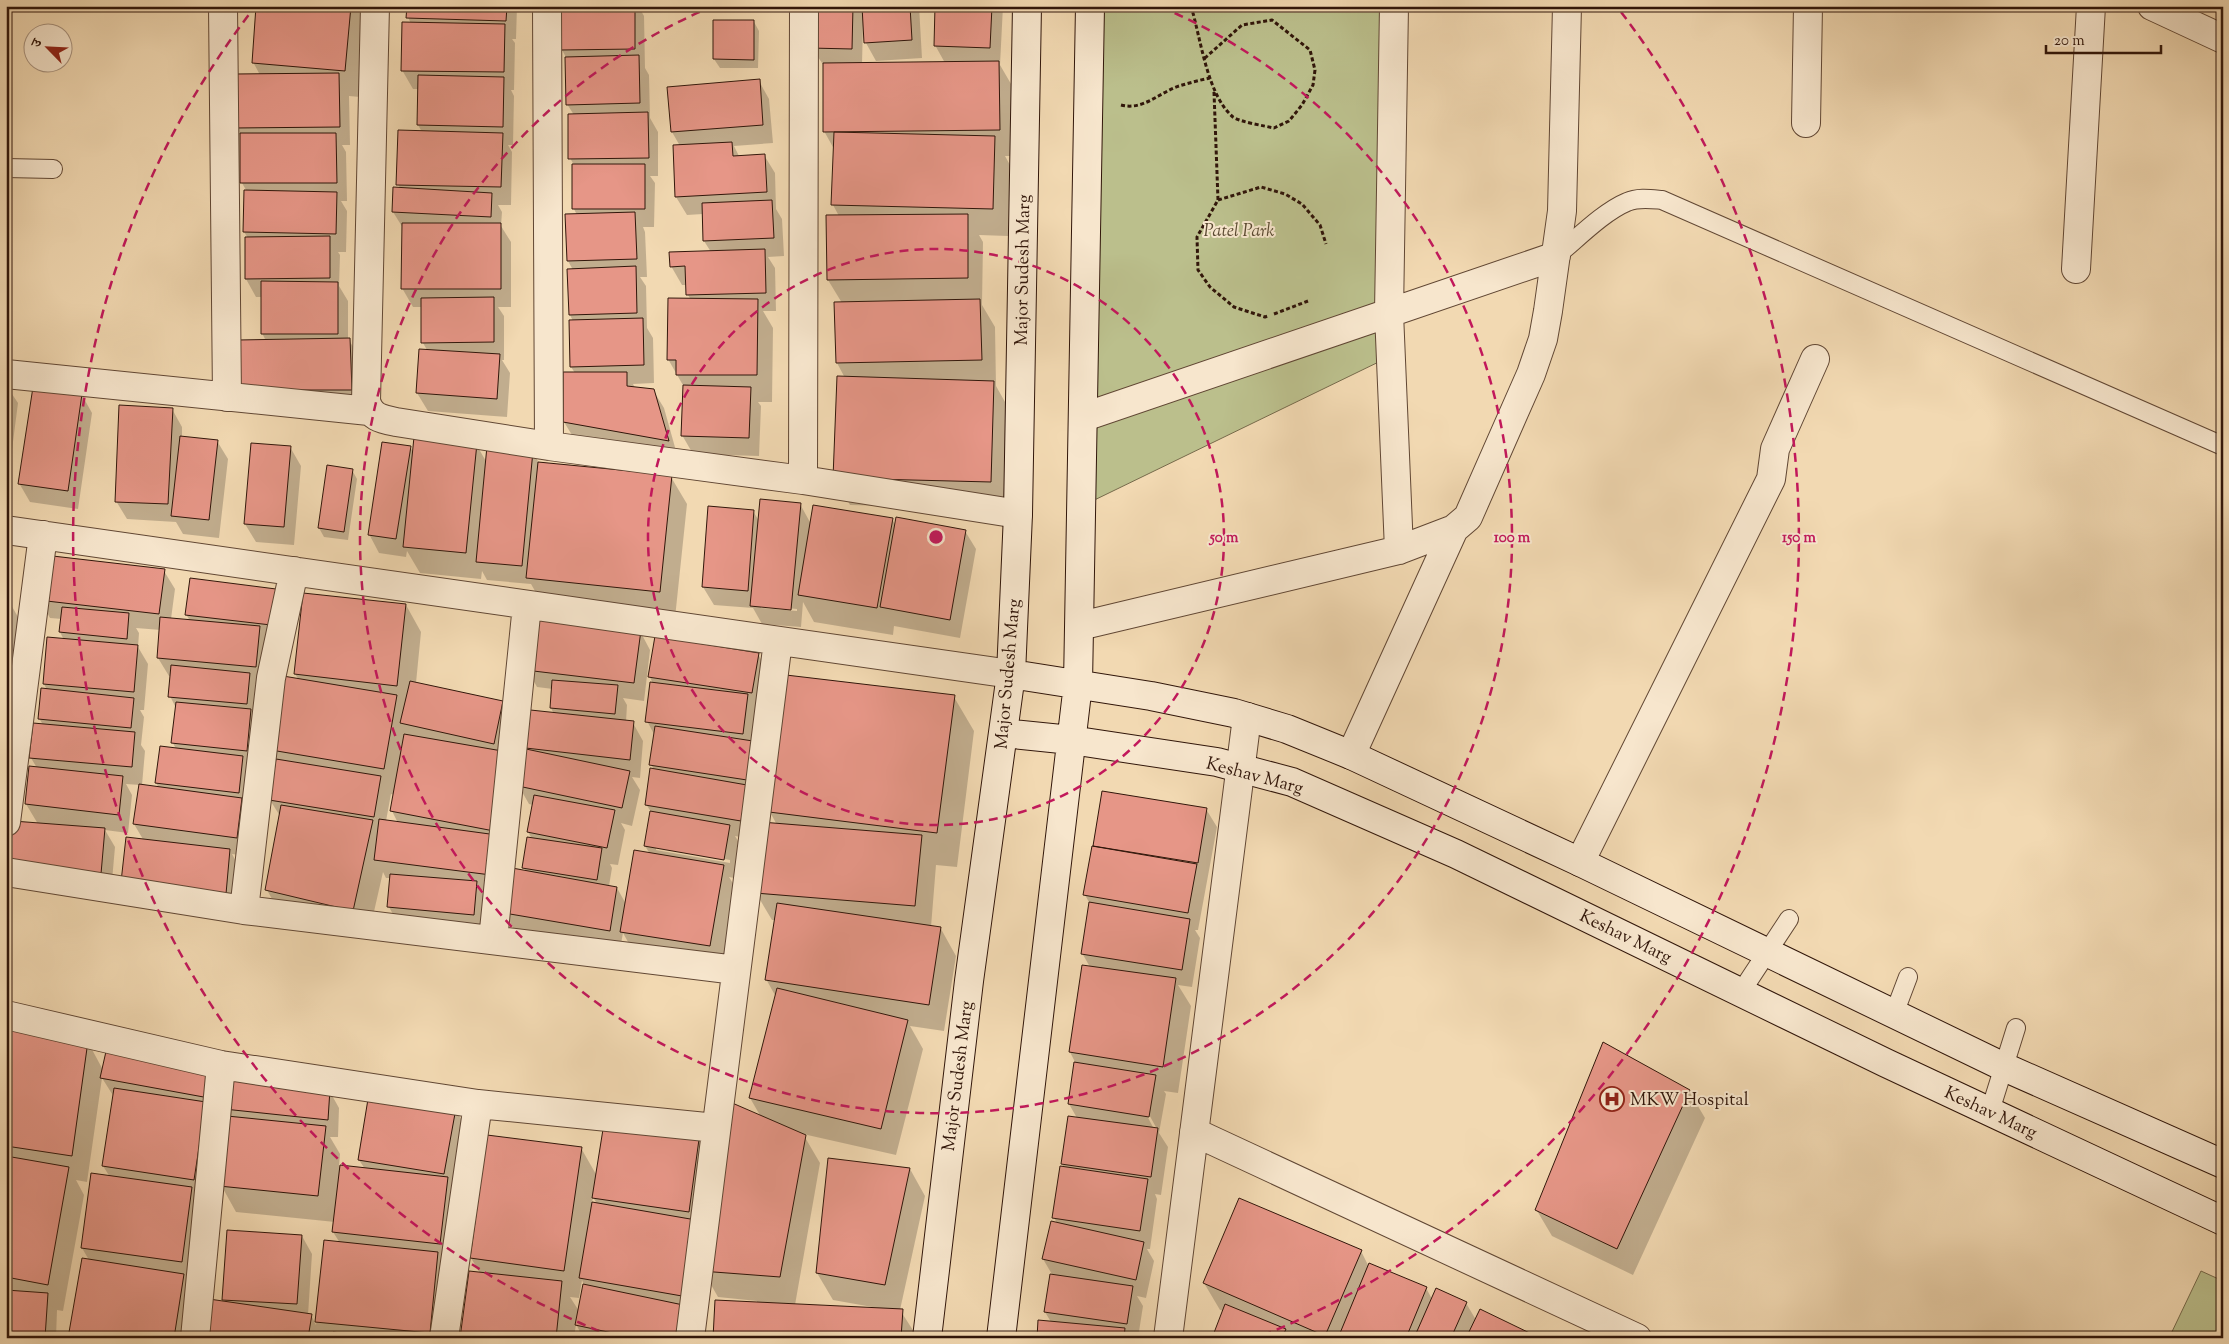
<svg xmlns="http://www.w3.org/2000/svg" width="2229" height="1344" viewBox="0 0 2229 1344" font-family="'Sorts Mill Goudy','Noto Serif Devanagari',serif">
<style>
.green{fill:#bbbf8c;stroke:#766a4b}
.shadow{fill:#0003;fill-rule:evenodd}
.building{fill:#e69687;stroke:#31160a}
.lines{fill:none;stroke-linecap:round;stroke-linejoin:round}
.lane-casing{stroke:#614734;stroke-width:20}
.street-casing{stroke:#614734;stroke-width:30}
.secondary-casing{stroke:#31160a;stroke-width:30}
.path{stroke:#31160a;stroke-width:3;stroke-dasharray:4 2.5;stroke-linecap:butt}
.lane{stroke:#f7e6cd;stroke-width:18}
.street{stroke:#f7e6cd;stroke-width:28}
.secondary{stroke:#f7e6cd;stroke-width:28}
.ring{fill:none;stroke:#c2185b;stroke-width:2.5;stroke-dasharray:9 6}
.labels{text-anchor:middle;stroke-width:4;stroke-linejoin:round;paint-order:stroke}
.park-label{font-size:18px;font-style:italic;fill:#5a4931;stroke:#f7e6cd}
.street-label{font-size:18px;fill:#31160a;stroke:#f7e6cd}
.poi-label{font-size:18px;fill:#31160a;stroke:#f7e6cd;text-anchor:start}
.centre{fill:#c2185b;stroke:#f7e6cd;stroke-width:2.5}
.ring-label{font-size:15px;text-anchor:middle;font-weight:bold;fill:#c2185b;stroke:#f7e6cd;stroke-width:4;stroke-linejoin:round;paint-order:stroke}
</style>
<rect width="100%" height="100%" fill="#f2d9b2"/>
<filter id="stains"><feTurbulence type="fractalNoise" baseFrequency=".004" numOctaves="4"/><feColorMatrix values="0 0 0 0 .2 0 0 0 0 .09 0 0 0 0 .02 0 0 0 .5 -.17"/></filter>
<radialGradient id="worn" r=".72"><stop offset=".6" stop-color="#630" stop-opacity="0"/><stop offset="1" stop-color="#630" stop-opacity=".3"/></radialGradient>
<!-- green -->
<path class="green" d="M1090,6h305l-4,350 -311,151z
M2201,1271l22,10v57h-54z"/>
<!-- shadow -->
<path class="shadow" d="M258,6h108l-6,91 -11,-1 1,49h-8l4,7 1,49h-6l6,10 -1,41h-8l2,3 -1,31 9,15v38l12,18 1,51h-110l15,-67 -4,-8v-36h-6l-10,-18 2,-41 -4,-6 2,-42 -4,-7 -1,-46 -5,-10 24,-52 -7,-13z
M408,6h109l-1,33h-4l3,4 -1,47h-3l3,6 -1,49h-5l4,7 -1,53h-13l4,7 -1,14 10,16v65h-13l6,9v44h-2l8,13 -3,44 -79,-6 -11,-18 3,-43h7l-4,-7 -1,-36h-9l-11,-19 1,-60 -10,-16 7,-24 -2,-4 24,-52 -4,-7 1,-36h-6l-11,-19 9,-46 -3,-7z
M562,6h94v4l-16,-1 4,7 1,52 4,7 1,43 8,14v44h-8l5,7 -1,44h-11l2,5 2,45h-7l6,9 1,42 6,10 1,45 -21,1 2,4 18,2 11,18 14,50 -103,-18 -11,-18 11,-49 -4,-6 2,-46 -3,-6 -2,-45h5l-5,-9 9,-46 -3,-6v-44l-4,-7 4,-43 -7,-11v-45l-5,-9z
M812,6h107l3,52 -46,3 -10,-18 -1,-19h-2l-1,40 83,-1 -10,-18 1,-39h67l-3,59 14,24 1,67h-10l5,9 -2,71 -29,-1 4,7 -1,63 13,22 1,59 13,23 -3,100 -156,-4 -15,-27 10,-100 -8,-15 -2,-59 7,-1 -14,-23 11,-64 -6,-11 1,-56 -10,-18v-65l-12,-18z
M715,21l39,1 5,9 -1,37h-38l-6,-9z
M759,81l10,18 4,44 -39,3 5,10 25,-1 11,18 1,36 6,10 2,37 -16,1 7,11 1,43h-13l10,17 -1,74h-14l3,4 -2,50 -66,-2 -11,-19 2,-48 -16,-28 23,-59 -3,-5 -1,-10h-5l-11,-19 40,-14 -7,-11 -1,-27 -16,1 -11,-18 4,-51 -8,-14 -3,-44z
M6,385l12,18 -12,93z
M82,395l10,18 -14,96 -48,-7 -11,-19z
M172,409l10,18v11l35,3 11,18 -9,79 -36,-4 -7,-12 -49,-3 -11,-18z
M476,444l11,19 46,-11 6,11 132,14 16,27 -12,114 -132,-13 -12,-21 -44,-4 -5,-9 -1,8 -61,-6 -13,-22 -1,6 -27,-4 -10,-19 41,-87 4,6z
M290,447l11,19 -7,79 -38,-3 -11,-18z
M328,466l24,4 5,9 -9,61 -24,-3 -5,-9z
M800,504l11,20 81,-5 4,7 69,5 11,18 -16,89 -66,-12 -1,9 -79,-13 -11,-20 -2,25 -39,-3 -9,-16 -39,-3 -11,-18 50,-76 6,10zM761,606l36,3v2l-36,-3z
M164,571l11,18 -4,30 19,2 -4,-7 89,-23 -9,94 -11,-1 5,9 -13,163 -15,-2 8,15 -4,43 -92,-71 -10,-17 6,-39 -14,-1 6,11 -4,38 -23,-3 10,17 -4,45 -73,-68 -12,-20 11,-36 -6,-10 12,-33 -4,-7 8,-28 -3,-6 20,-44 -4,-8 2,-13 -12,-1 -10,-18zM136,628l25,2 -3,28 11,18h2l-1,20 6,12 -3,35 3,6 -20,34 3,5 -17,-3 3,-34 -4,-6 3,-28 -4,-7h4l4,-46 -10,-17 1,-14z
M6,596l16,28 -16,119z
M406,605l15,27 -5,51 86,19 11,18 5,27 36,-33 -3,-6 2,-19 -16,-2 -10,-18 113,-38 10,19 -6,51 -21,-3 4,7 -1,17 7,1 10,18 -3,37 -8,-1 8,13 -8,36 -11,-3 4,7 -7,35 -8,-1 2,4 -3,18 8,2 9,16 24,-50 -5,-8 6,-34 -5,-8 8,-34 -3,-6 4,-28 -8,-15 6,-37 -3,-7 108,-23 10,18 -6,39 -7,-1 3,3 -7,126 -16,-3 5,8 -6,34 -5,-1 10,16 -14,80 -88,-15 -14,-25 -3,16 -105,-18 -10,-18 21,-41 -2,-4 8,-29 -4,-7 5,-27 -4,-1 -8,-14 -20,103 -20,-3 6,10 -3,32 -85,-7 -10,-18 2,-29h-5l-3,-6 -15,66 -86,-21 -15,-27 13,-74 -10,-16 6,-34 -10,-17 33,-69 -4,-6zM391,794l3,1 -2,16 6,12 -12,-2zM656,847l74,13v3l-74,-13z
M787,676l167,21 20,34 -17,136 -21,-2 -5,62 10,2 15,27 -12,75 -34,-5 13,23 -27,106 -93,-21 17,29 -25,142 82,4 1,-1 -45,-8 -16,-27 93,-104 15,27 -25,114 18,28h-204l43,-35v-2l-39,-4 -12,-21 -10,62h-113l-7,-14 -2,14h-112l18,-65 -9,-15 110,-110 16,28 164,-59 -11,-19 26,-101 -10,-18 10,-59h-4l-16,-27 21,-68 -7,-13zM593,1197l4,7 -5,-1zM582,1280l2,5 -5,26 -9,-14 9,1z
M1103,792l103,17 11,18 -19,103h-3l5,8 -8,49 -14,-2 13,21 -13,87 -14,-2 2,3 -7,39 9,14 -7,48 -6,-1 2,5 -7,50h-3l7,12 -8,37 -9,-2 6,10 -5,32h-100l13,-16 -6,-10 8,-36 -10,-17 14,-35 -3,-7 10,-49 -2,-4 15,-46 -8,-14 6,-42 -5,-10 13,-86 7,1 -8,-14 8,-49 -5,-9zM1147,1111l10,18h-3l-9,-17z
M6,1023l82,19 15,28 113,22 -23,246h-124l20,-78 -7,-12 28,-71 -7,-11 11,-69 -12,-19 -15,104 -11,-2 8,15 -21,116 -6,-1 -1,28h-50z
M329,1090l10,18 -1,29h-8l10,17 -1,12 26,3 -6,-9 96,-51 11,18 -19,211h-121l-4,-7 -1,7h-117l22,-35 -2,-4 78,-63 10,18 -4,61h3l5,10 9,-83 15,1 -7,-11 2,-10 -99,-10 -15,-27 10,-67 -5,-9z
M1689,1091l16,27 -72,157 -81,-39 -16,-27z
M1361,1251l7,14 58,23 6,11 34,4 10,17 61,18h-324l11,-27 -4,-1 -16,-27z"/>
<!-- building -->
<path class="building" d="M256,6h95l-6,65 -93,-8z
M407,6h100l-1,15 -100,-3z
M561,6h74v43l-74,1z
M811,6h42l-1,43 -42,-1z
M862,6h48l2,34 -48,3z
M935,6h57l-2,42 -56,-2z
M713,20h41v40l-41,-1z
M402,22l103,2 -1,48 -103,-1z
M639,55l1,48 -74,2 -1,-48z
M999,61l1,69 -177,2v-69z
M339,73l1,54 -106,1 1,-54z
M418,75l86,2 -1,50 -86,-2z
M760,79l3,46 -92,7 -4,-45z
M648,112l1,46 -81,1v-45z
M398,130l105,3 -2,54 -105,-2z
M834,132l161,4 -2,73 -162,-4z
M240,133h96l1,50h-97z
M732,142l1,14 32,-2 2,38 -92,5 -2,-52z
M572,164h73v45h-73z
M393,187l99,6 -1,24 -99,-5z
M244,190l93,2 -1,42 -93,-2z
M772,200l2,38 -71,3 -1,-38z
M635,212l2,47 -70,2 -2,-47z
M968,214v64l-141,2 -1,-65z
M402,223h99v66h-100z
M330,236v42l-85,1v-42z
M765,249l1,44 -80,2 -1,-29 -15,1 -1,-15z
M636,266l1,47 -68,2 -2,-46z
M261,281l77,1v52h-77z
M494,297v45l-73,1v-45z
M668,298l90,1 -1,76h-81v-15h-9z
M980,299l2,61 -146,3 -2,-61z
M643,318l1,47 -74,2 -1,-47z
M350,338l2,52h-113l-1,-50z
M419,349l81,5 -3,45 -81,-6z
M563,372h64v14l27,3 15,52 -106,-19z
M837,376l157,5 -3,101 -158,-4z
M683,385l68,2 -2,51 -68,-2z
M33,387l49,7 -14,97 -50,-7z
M119,405l54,3 -5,96 -53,-2z
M180,436l38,4 -9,80 -38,-4z
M414,437l63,6 -11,110 -63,-6z
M382,442l29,4 -15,93 -28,-4z
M251,443l40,3 -7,81 -40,-3z
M487,446l46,5 -11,115 -46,-4z
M538,462l134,13 -12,117 -134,-14z
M327,465l26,4 -9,63 -26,-4z
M760,499l41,4 -10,107 -41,-4z
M813,505l80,13 -16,90 -79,-13z
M708,506l46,4 -6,81 -46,-4z
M896,517l70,13 -16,90 -70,-13z
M44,555l121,14 -6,45 -121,-14z
M190,578l86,11 -5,36 -86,-10z
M303,593l103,11 -9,82 -103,-12z
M62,607l67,6 -2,26 -68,-7z
M160,617l100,9 -4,41 -99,-9z
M532,617l109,13 -7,53 -109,-13z
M655,636l104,17 -7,40 -104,-16z
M47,637l91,8 -4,47 -91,-8z
M171,665l79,8 -3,31 -79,-7z
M277,675l120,20 -13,74 -119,-20z
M786,675l169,20 -18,138 -168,-21z
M552,680l66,5 -3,29 -65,-6z
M410,681l93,20 -9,43 -94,-21z
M650,682l98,12 -5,40 -98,-12z
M41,688l93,10 -3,30 -93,-9z
M176,702l75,7 -4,42 -76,-8z
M521,709l113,12 -4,39 -113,-13z
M33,723l102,9 -3,35 -103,-9z
M655,726l98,15 -6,39 -98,-15z
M404,734l104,18 -14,79 -104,-20z
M160,746l83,10 -4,37 -84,-10z
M526,749l104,22 -8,37 -104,-22z
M276,759l105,17 -7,41 -105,-17z
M29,766l94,10 -4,39 -94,-11z
M650,768l97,17 -6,36 -96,-16z
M139,784l103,14 -5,40 -104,-14z
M1102,791l105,17 -9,55 -105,-17z
M534,795l81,15 -8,38 -80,-16z
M281,805l92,15 -20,91 -88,-21z
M650,811l80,14 -6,35 -80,-14z
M379,819l118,16 -6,40 -117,-15z
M13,821l92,7 -4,46 -92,-8z
M761,822l161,13 -7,71 -160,-13z
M126,837l104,12 -4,45 -105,-12z
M527,837l75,11 -5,32 -75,-12z
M1092,846l105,18 -9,49 -105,-18z
M634,850l90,15 -14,81 -90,-14z
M512,868l105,19 -7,44 -106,-18z
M390,874l87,7 -3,34 -87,-8z
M1089,902l101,17 -8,51 -101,-16z
M777,903l164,24 -12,78 -164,-25z
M1082,965l94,13 -13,89 -94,-15z
M777,988l131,32 -27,109 -132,-31z
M6,1022l82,19 -16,115 -66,-10z
M1603,1042l87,48 -73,159 -82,-39z
M107,1047l99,25 3,26 -109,-20z
M1074,1062l82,13 -7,42 -81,-13z
M231,1073l99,16 -2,31 -104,-11z
M114,1088l92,14 -12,78 -92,-14z
M369,1093l87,15 -12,66 -86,-14z
M723,1099l83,36 -26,142 -79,-6z
M227,1116l99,10 -8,70 -99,-10z
M1068,1116l90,12 -7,49 -90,-13z
M604,1123l96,9 -11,80 -97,-14z
M487,1135l95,12 -18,124 -94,-13z
M6,1156l63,11 -21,118 -42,-8z
M828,1158l82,10 -25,117 -69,-12z
M340,1165l108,12 -8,67 -108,-12z
M1060,1166l88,13 -8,52 -88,-13z
M91,1173l101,14 -10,75 -101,-14z
M1239,1198l123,52 -37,86 -122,-53z
M592,1202l104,18 -14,76 -103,-18z
M1051,1221l93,21 -8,38 -94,-21z
M227,1230l75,5 -5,69 -75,-4z
M324,1240l114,12 -8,81 -115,-11z
M82,1258l102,16 -10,64h-106z
M1369,1263l58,24 -21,51h-68z
M469,1271l93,10 -6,57h-96z
M1050,1274l83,12 -6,38 -83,-12z
M583,1284l105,22 -6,32h-46l-61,-13z
M1436,1288l31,14 -16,36h-37z
M6,1290l42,3 -3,45 -39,-3z
M209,1299l103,15 -4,24h-105z
M715,1300l188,9 -2,29h-188z
M1225,1304l61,25 -4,9h-70z
M1480,1309l60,29h-74z
M1038,1320l87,8 -1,10h-87z
M333,1332l47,6h-48z"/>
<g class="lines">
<defs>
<path id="lane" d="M6,168l47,1
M1556,256c21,-17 47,-44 71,-54 11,-5 24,-3 35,-2l561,246
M1741,992l48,-73
M1894,1014l14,-37
M1990,1111l26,-83"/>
<path id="street" d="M223,6l4,391
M375,6l-9,395c4,16 15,18 30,21l153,24 254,34 215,34
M547,6l2,440
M2152,6l71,33
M1806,123l2,-117
M2076,269l15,-263
M6,374l363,37
M1084,417l305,-104 5,-307
M803,480l1,-474
M6,530l1005,144
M1399,550l-10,-237 167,-57
M1080,626l319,-76 55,-21 14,-12 63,-143 12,-35 5,-28 14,-100 5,-205
M1351,755l103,-226
M6,822l37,-287
M1580,862l191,-383 4,-30 40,-90
M6,872l238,38 492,60
M244,910l27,-232 23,-107
M493,940l34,-335
M6,1015l215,50 257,39 238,24
M1194,1132l443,206
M195,1338l26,-273
M444,1338l34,-234
M690,1338l88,-697
M1168,1338l79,-621"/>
<path id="secondary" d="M1011,674l140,22 83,17 53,16 64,26 229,107 424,205 219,97
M1003,733l68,7 146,22 75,20 164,72 430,209 337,158
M927,1338l42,-357 42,-307 7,-160 9,-508
M1001,1338l77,-654 12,-678"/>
</defs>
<!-- lane casing -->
<use href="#lane" class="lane-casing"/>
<!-- street casing -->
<use href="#street" class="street-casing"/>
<!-- secondary casing -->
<use href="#secondary" class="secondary-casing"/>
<!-- path -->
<path class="path" d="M1191,6c10,33 16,89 42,111 7,5 32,9 41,11l15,-7 13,-16 11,-20 2,-15 -5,-20 -38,-30 -30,5 -37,33
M1214,92l4,108 -21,37 1,33 12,17 24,20 31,10 3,-1
M1121,105c22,6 39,-13 58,-19 10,-3 21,-6 31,-8
M1218,200l43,-13 24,7 17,10 18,21 6,19
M1274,314l34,-13"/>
<!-- lane -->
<use href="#lane" class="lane"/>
<!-- street -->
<use href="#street" class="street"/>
<!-- secondary -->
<use href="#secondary" class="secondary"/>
</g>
<!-- distance rings -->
<g class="ring">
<circle cx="936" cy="537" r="288"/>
<path d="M1161 7A576 576 0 1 1 711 7"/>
<path d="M613 1337A863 863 0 0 1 251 12M1621 12A863 863 0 0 1 1259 1337"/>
</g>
<!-- icons -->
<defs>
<symbol id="hospital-ring" viewBox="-11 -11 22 22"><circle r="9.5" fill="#f7e6cd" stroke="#8f2418" stroke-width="1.5"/><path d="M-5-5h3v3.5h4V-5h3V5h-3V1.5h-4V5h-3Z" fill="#8f2418"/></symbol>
</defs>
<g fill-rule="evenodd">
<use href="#hospital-ring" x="1598" y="1085" width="28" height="28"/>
</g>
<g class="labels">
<!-- park labels -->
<g class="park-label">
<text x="1239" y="236">Patel Park</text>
</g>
<!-- street labels -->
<g class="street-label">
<text transform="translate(1022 270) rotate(-89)" y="6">Major Sudesh Marg</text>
<text transform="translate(1007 674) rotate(-85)" y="6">Major Sudesh Marg</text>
<text transform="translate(1255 775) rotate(15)" y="6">Keshav Marg</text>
<text transform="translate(1626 936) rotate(26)" y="6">Keshav Marg</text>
<text transform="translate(957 1076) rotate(-83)" y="6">Major Sudesh Marg</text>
<text transform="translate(1991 1112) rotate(25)" y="6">Keshav Marg</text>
</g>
<!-- poi labels -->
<g class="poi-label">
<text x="1630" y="1105">MKW Hospital</text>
</g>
</g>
<circle cx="936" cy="537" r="8" class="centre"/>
<g class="ring-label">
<text x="1224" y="542">50 m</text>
<text x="1512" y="542">100 m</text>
<text x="1799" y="542">150 m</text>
</g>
<!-- margin -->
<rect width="2229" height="1344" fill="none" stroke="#f2d9b2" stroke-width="25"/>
<rect x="8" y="8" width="2214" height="1329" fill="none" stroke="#31160a" stroke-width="2.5"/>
<rect x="12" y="12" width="2204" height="1319" fill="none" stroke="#31160a"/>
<!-- north arrow -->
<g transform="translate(48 48) rotate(294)"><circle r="24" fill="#f7e6cd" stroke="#a8937f"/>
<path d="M0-4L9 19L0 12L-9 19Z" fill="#8f2418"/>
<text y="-8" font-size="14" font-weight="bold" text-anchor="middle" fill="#31160a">उ</text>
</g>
<!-- scale -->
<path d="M2046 45v8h115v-8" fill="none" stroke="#31160a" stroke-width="2.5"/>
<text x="2054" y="45" font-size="15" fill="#31160a" stroke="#f7e6cd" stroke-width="4" paint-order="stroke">20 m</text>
<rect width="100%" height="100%" filter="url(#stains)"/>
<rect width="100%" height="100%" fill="url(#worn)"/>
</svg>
